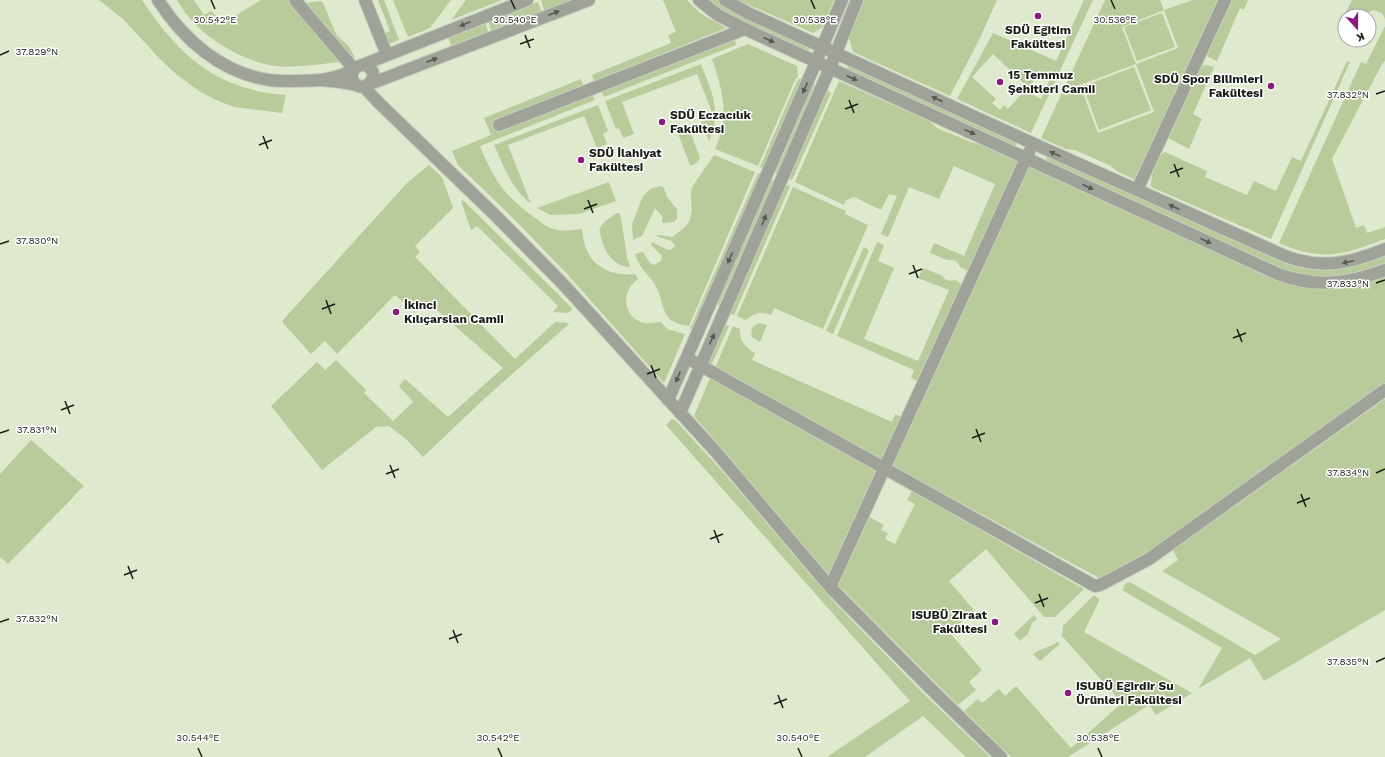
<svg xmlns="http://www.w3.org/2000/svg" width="1385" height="757" viewBox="0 0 1385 757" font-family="'Work Sans',sans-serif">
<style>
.built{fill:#dee9ce;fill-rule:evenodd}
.green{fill:#b9cb9a;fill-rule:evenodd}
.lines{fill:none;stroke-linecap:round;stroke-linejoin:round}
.minor-casing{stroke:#c7cebd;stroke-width:14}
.minor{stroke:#9ea299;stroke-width:12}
.oneway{fill:#565952}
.ticks{fill:none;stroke:#1b1e17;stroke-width:1.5}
.poi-dot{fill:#8c1a7c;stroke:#fff;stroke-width:1.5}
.labels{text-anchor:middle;stroke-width:3;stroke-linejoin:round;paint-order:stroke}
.poi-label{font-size:12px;font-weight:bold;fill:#1b1e17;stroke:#fff;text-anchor:start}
.ticks-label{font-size:10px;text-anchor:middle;fill:#1b1e17;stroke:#fff;stroke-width:3;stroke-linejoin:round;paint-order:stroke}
</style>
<rect width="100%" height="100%" fill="#edf5e1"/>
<!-- built -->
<path class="built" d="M0,0h1385v757h-1385zM1345,16h24v24h-24z"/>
<!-- green -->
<path class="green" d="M99,0h43c37,56 75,90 144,95l-4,18 -48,-6 -18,-7 -17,-9 -23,-17 -17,-16 -36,-39z
M177,0h17l10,15 7,-4 13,12 37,-23h27l52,62c-21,2 -43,6 -64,4 -29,-4 -60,-21 -81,-42 -7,-7 -13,-16 -18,-24z
M378,0h6l15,40 -15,6 -5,-10 11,-5z
M393,0h58l-21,28 -22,9z
M466,0h36l-51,20z
M542,0h34l-31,12 -4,-11z
M663,0h24l13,13 26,15 -132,53 -2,-6 79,-32 -3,-8 8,-3z
M707,0h10l8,6 85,42 -3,5 -78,-37z
M738,0h96l-11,27 -10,6z
M864,0h133l-17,38 -30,58 -97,-44 -4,-14z
M1084,0h9l-62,133 -74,-34 36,-66 63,28zM993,54l35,33 -20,22 -4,-4 -4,5 -8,-7 4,-4 -24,-22zM1038,71l13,6 -10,22 -13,-7z
M1105,0h55l4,10 29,-10h25l-82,180 -18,-8 -7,-6 -36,-16 -9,-1 -25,-11zM1164,10l14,38 -42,16 -14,-37zM1136,64l18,48 -56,21 -18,-48z
M1231,0h17l-4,10 -4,-2 -23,53 -9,-4 -1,-4z
M1352,0h33v19l-3,-6 -9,-3c-9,5 -17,9 -28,4z
M321,1l2,2 14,33 11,9 7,13h-3l-47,-55z
M538,2l4,11 -50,19 -4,-11z
M1162,13l13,34 -38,14 -13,-34z
M485,22l4,12 -37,14 -4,-11z
M1385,26v35l-3,3 -50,95 24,69 8,-3 3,8 18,-6v12c-42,16 -63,23 -106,4l82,-181 5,2z
M733,39l2,1 1,5 -132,52 -3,-7z
M748,44l49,22 1,10 -3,4 -37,86 -43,-17c15,-32 8,-58 -3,-90z
M1347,61l3,1 -79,177 -120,-52c0,-11 4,-30 14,-35l42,19 -2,6 42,18 7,-14 22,10 16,-34 9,4z
M701,64c11,29 21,47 8,77l-8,-19 11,-5 1,-2 -16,-41 -75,28 12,32 -11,4 -4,-10 -3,1 -11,-28z
M849,64l168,79 -2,4 -169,-75z
M1206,65l8,2 -21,47 9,5 -13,30 -21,-11 33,-72z
M1134,67l17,43 -52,20 -16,-44z
M800,78l5,2 -38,89 -7,-2 37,-86z
M581,79l2,6 -90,37 3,9 96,-37 3,6 -115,46c15,36 23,48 55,72 6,4 12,10 19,11 8,3 19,1 28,0 1,7 2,15 5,22 8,18 30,26 48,23l3,5c-4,3 -8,7 -10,12 -6,13 2,30 17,32 5,1 11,-1 16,-1l6,7 18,5 -21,49 -96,-108 -56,-58 -54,-52 -6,-14 39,-16 -7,-17z
M839,81l90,40 8,7 36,15 12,2 34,16 -51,110 -8,-4 -2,-4 -4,-3h-7l-17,-7 4,-10 30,13 31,-72 -41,-18 -15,33 -30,-12 -21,50 -7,-3 16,-38 -8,-2 -8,16 -27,-13 -8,3 -2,5 -49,-23z
M813,85l3,1 -39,88 -2,-1z
M826,90l5,3 -39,87 -5,-2z
M598,105l10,26 -5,3 4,10 -10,4 -13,-32 -76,29 23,59c-20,-16 -27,-37 -37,-59z
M688,126l12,32c-2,4 -6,8 -10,7l-13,-34z
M714,155l41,17 -66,154c-6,-1 -13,-2 -18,-6 -9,-7 -9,-22 -14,-32 -7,-13 -18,-19 -22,-34l8,-2 7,11 4,2 7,-4 1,-5 -11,-11 1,-3 16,8c4,0 6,-2 7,-5l-4,-4 -15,-5 2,-1 14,2 12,-9 5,-6 3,-11 -1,-16 1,-8z
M1048,155l230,105c41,14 67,12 107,-4v9c-24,9 -51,14 -76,11 -8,-1 -16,-3 -24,-5l-239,-109v-2z
M429,165l13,12 11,31 -38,38 5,6 -5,5 100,102 40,-37 13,1 1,1 -85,75 -61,58 -16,-17 -14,-11 -4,-3 -13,1 -54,43 -51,-64 46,-44 8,8 11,-10 30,30 -2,3 29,28 20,-19 -14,-16 6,-7 43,38 55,-49 -73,-64 -7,6 -7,-6 -5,5 -16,-14 -58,59 -12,-13 -14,13 -28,-31v-3l123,-136z
M1028,165l241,110 64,13 26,-3 26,-10v108l-238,170 -48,25 -208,-113z
M758,173l6,2 -69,156 -5,-2z
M771,179l3,2 -55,124 -2,-1z
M609,182l7,19 -37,13 -29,1 -13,-7z
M784,184l6,2 -56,129 -6,-2z
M661,186l3,2 3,9 10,12v10l-3,3 -12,1v-7l-7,-8 -13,28 -9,4 -1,-16 11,-28 7,-7z
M793,187l53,24 -1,3 23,11 -45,104 -49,-21 -3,7c-11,-4 -17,-2 -25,5l-9,-4z
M463,200l1,1 109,108 -5,4 -15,-1 5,-6 -81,-80 -6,4 -10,-29z
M617,213h2l2,5 6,40 3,8 -1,1c-16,-1 -25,-16 -28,-30 -1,-3 -2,-7 -1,-9 2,-6 12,-11 17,-15z
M877,242l7,3 -6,16 16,7 -30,71 54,22 31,-71 -31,-12 5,-10 18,7 4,4 6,2 4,-1 8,5 -44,97 -8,-4 3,-8 -77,-34z
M864,247l5,3 -36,84 -7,-3z
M760,323l7,2 -7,17 -8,-5c-2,-7 1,-12 8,-14z
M724,324l5,2 -18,40 -5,-2z
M733,326l7,3c-1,12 5,18 15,24l-3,7 140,62 3,-8 9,4 -19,41 -5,1 -165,-92z
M710,378l168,94 -48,105c-46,-52 -89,-108 -136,-161z
M1385,399v211l-121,71 -14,-23 -52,31 24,-41 -100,-58 4,-7 4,-1 125,73 26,-16 -119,-68 16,-11 -5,-10z
M672,419l3,1 48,52 110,129 90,92 67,64h-24l-43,-41 -58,41h-38l83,-56 -244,-276z
M31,440l53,46 -76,78 -8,-7v-83z
M912,491l172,98 -29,28h-11l-58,-68 -37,32 25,29 -24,23 32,37 -13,12 7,8 -18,15 -122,-122 32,-67 16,9 -3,5 7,3 -3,6 10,5 20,-40 -8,-4z
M1094,595l5,4v2l-15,31 108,61 -36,22 -7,-10 -81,52h-57l-47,-46 14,-12 4,4 17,-14 6,7 11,-10 55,62 51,-45 -60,-67 1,-10z
M1034,615l3,4 -5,4 -4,11 -8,7 -6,-7z
M1057,642l3,2 -20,17 -7,-7c8,-6 17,-6 24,-12z"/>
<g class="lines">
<defs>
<path id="minor" d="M158,0c25,39 63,73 111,80 18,2 35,1 52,0
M295,0l59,69
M365,0l22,55
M699,0l19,15 27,14 533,245c38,14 70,10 107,-4
M725,0l23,13 284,130 253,113c37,14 65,7 100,-7
M362,65l165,-65
M354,69c-2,4 -3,8 -1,12 9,16 31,-6 14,-15 -2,-1 -6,-1 -8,0 -4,1 -7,5 -11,6 -8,5 -17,6 -27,8l20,2 16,3
M370,84l219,-84
M364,87l15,16 118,114 66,67 153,168 114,135 100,101 71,69
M499,125l246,-96
M1137,190l88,-190
M687,358l408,228 5,-1 49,-26 236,-169
M668,400l145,-331 29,-69
M680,413l150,-345 27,-68
M830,587l199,-435"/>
</defs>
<!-- minor casing -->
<use href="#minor" class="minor-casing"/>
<!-- minor -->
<use href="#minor" class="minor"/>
</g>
<!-- one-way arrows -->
<defs><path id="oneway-solid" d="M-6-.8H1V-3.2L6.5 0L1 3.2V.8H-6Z"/></defs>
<g class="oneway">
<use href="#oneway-solid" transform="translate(554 13) rotate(-21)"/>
<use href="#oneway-solid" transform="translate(465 24) rotate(158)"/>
<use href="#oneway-solid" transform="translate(769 40) rotate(25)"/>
<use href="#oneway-solid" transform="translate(432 60) rotate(-21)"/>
<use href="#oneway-solid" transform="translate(852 78) rotate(25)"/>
<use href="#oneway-solid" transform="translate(805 88) rotate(114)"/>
<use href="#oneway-solid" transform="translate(937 99) rotate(-155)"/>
<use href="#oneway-solid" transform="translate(970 132) rotate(25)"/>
<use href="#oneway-solid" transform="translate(1055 154) rotate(-156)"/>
<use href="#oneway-solid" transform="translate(1088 187) rotate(25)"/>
<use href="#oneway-solid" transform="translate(1174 207) rotate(-156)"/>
<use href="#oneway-solid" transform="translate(764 220) rotate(-67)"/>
<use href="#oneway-solid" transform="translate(1206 241) rotate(25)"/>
<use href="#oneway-solid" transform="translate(730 258) rotate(114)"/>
<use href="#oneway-solid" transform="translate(1348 262) rotate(168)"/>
<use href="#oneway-solid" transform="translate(712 339) rotate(-66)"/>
<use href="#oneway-solid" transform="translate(678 377) rotate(113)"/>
</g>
<!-- ticks -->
<path class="ticks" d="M211,0l4,9M511,0l4,9M811,0l4,9M1111,0l4,9M525,35l5,13M520,44l14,-5M0,55l9,-4M1376,94l9,-3M849,100l5,13M845,109l13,-5M263,136l5,13M259,145l13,-5M1174,164l5,13M1170,173l13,-5M588,200l5,13M584,209l13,-5M0,244l9,-3M913,265l5,13M909,274l13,-5M1376,283l9,-3M326,300l5,14M322,309l13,-5M1237,329l5,13M1233,338l13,-5M651,365l5,13M647,374l13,-5M65,401l5,13M61,410l13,-5M976,429l5,13M0,433l9,-3M972,438l13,-5M390,465l5,13M1376,473l9,-4M386,474l13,-5M1301,494l5,13M1297,503l13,-5M714,530l5,13M710,539l13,-5M128,566l5,13M124,575l13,-5M1039,594l5,13M1035,603l13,-5M0,622l9,-3M453,630l5,13M449,639l13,-5M1376,662l9,-4M778,695l5,13M774,704l13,-5M198,748l4,9M498,748l4,9M798,748l4,9M1098,748l4,9"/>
<!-- markers -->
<g class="poi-dot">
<circle cx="1038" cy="16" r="4"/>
<circle cx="1000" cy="82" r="4"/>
<circle cx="1271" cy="86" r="4"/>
<circle cx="662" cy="122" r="4"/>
<circle cx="581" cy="160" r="4"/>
<circle cx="396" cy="312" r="4"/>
<circle cx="995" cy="622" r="4"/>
<circle cx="1068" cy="693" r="4"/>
</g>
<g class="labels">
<!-- poi labels -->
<g class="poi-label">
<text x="1038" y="34" text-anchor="middle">SDÜ Eğitim<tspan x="1038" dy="14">Fakültesi</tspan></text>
<text x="1008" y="79">15 Temmuz<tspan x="1008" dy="14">Şehitleri Camii</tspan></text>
<text x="1263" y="83" text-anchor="end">SDÜ Spor Bilimleri<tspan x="1263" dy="14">Fakültesi</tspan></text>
<text x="670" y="119">SDÜ Eczacılık<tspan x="670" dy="14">Fakültesi</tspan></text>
<text x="589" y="157">SDÜ İlahiyat<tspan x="589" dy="14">Fakültesi</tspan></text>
<text x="404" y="309">İkinci<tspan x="404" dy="14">Kılıçarslan Camii</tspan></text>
<text x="987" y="619" text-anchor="end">ISUBÜ Ziraat<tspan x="987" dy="14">Fakültesi</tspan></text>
<text x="1076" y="690">ISUBÜ Eğirdir Su<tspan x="1076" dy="14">Ürünleri Fakültesi</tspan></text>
</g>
</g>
<g class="ticks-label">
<text x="215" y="23">30.542°E</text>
<text x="515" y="23">30.540°E</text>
<text x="815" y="23">30.538°E</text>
<text x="1115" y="23">30.536°E</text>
<text x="37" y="55">37.829°N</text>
<text x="1348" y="98">37.832°N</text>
<text x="37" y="244">37.830°N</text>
<text x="1348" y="287">37.833°N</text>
<text x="37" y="433">37.831°N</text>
<text x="1348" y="476">37.834°N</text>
<text x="37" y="622">37.832°N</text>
<text x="1348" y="665">37.835°N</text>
<text x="198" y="741">30.544°E</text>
<text x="498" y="741">30.542°E</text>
<text x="798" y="741">30.540°E</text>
<text x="1098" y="741">30.538°E</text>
</g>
<!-- north arrow -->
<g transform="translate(1357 28) rotate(159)"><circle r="19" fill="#ffffff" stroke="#a4a5a2"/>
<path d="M0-3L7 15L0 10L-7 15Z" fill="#8c1a7c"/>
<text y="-6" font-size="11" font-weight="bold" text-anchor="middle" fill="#1b1e17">K</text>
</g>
</svg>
